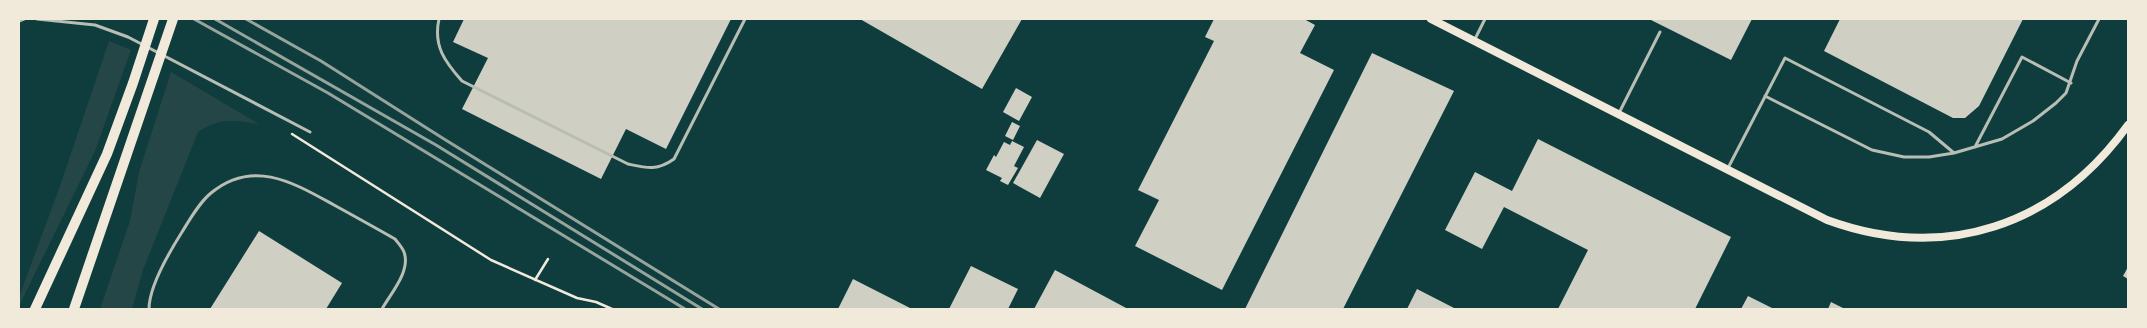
<svg xmlns="http://www.w3.org/2000/svg" width="2147" height="328" viewBox="0 0 2147 328" font-family="'PT Serif',serif">
<style>
.green{fill:#244646}
.building{fill:#cfcfc3}
.lines{fill:none;stroke-linecap:round;stroke-linejoin:round}
.path{stroke:#f1e9da;stroke-width:2.5}
.service{stroke:#b8beb3;stroke-width:3}
.secondary{stroke:#f1e9da;stroke-width:8}
.primary{stroke:#f1e9da;stroke-width:10}
.rail{stroke:#97a49c;stroke-width:3}
</style>
<rect width="100%" height="100%" fill="#0f3d3e"/>
<!-- green -->
<path class="green" d="M109,41l22,9 -36,101 -76,155v-9l41,-111z
M171,72l88,52c-26,-4 -38,-7 -61,8l-55,138 -11,39h-32l30,-88 9,-49z"/>
<!-- building -->
<path class="building" d="M464,19h267l-65,130 -40,-20 -25,50 -139,-70 26,-51 -35,-16z
M860,19h162l-40,70z
M1214,19h90l11,6 -15,28 34,17 -112,220 -87,-44 24,-46 -21,-10 76,-149 -9,-4z
M1649,19h103l-21,41z
M1840,19h183l-44,87 -14,12h-12l-129,-67z
M1372,53l82,38 -111,218h-98z
M1016,88l16,9 -13,24 -16,-9z
M1012,122l8,4 -7,14 -8,-4z
M1538,139l193,98 -36,72h-137l30,-59 -84,-43 -22,42 -37,-19 30,-58 37,19z
M1037,140l27,14 -24,44 -27,-15z
M1012,141l12,6 -10,19 4,2 -10,17 -8,-4 2,-3 -16,-8 8,-15 2,2 8,-15 6,3z
M259,231l83,52 -16,26h-116z
M971,266l47,23 -10,20h-59z
M2128,267v12l-5,-3z
M1055,270l73,39h-94z
M853,279l59,30h-74z
M1417,289l39,20h-49z
M1748,296l26,13h-33z
M1831,302l14,7h-17z"/>
<g class="lines">
<!-- path -->
<path class="path" d="M292,134l199,126 86,38 19,4 16,7
M535,280l13,-21"/>
<!-- service -->
<path class="service" d="M37,19l58,6 33,12 182,95
M439,19c-6,27 6,43 23,62l166,83c19,4 29,7 46,-5l71,-140
M19,21l5,-2
M1475,39l10,-20
M1765,96l107,54 32,7h25l25,-4
M1619,113l41,-81
M1975,147l47,-90 49,26
M1728,168l57,-110 144,74 25,21 48,-14 31,-18 23,-18 10,-10 11,-32 22,-42
M149,309c0,-23 21,-58 33,-77 8,-13 17,-29 29,-39 42,-35 83,-10 123,12 20,11 40,22 61,34 3,4 7,8 9,13 7,19 -13,41 -22,57"/>
<!-- secondary -->
<path class="secondary" d="M1431,19l396,201c118,43 228,6 301,-95"/>
<!-- primary -->
<path class="primary" d="M35,309l72,-155 26,-71 21,-64
M74,309l99,-290"/>
<!-- rail -->
<path class="rail" d="M194,19l134,74 357,216
M215,19l221,126 266,164
M246,19l75,42 123,78 275,170"/>
</g>
<!-- border -->
<rect width="2147" height="328" fill="none" stroke="#f1e9da" stroke-width="40"/>
</svg>
